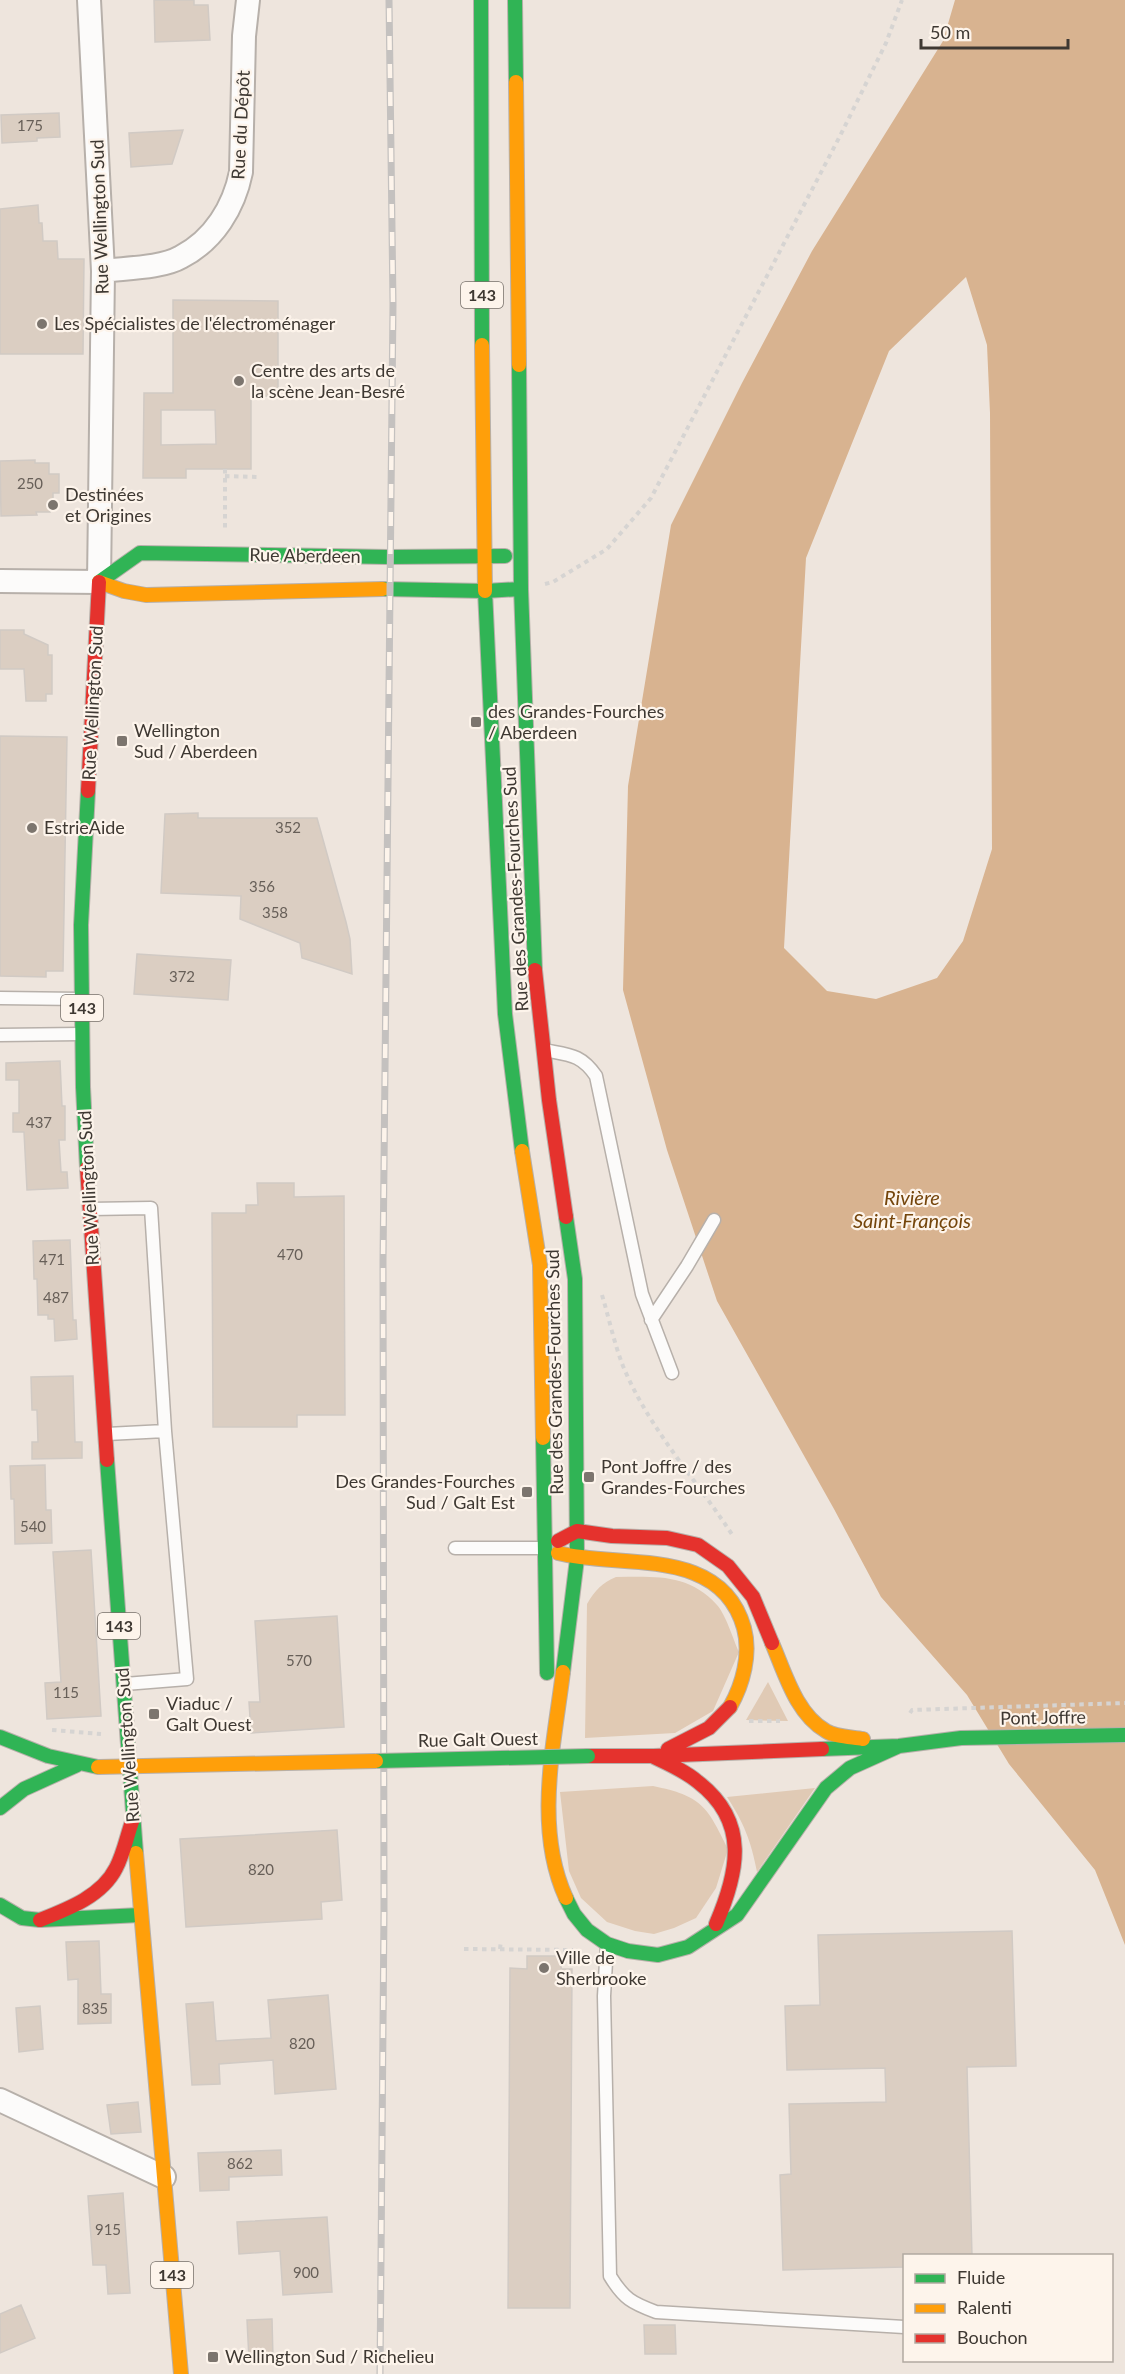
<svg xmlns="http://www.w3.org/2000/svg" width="1125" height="2374" viewBox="0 0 1125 2374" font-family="Lato,sans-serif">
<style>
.green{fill:#e0cab5}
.water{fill:#d8b390;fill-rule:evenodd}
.building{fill:#dbcec2;stroke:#d1cac4;stroke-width:1.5;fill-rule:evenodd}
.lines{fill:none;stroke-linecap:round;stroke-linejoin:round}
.lane-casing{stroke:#b7b0aa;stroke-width:15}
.street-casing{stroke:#b7b0aa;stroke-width:26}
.fast-casing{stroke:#b7b0aa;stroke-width:16}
.slow-casing{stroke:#b7b0aa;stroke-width:16}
.jam-casing{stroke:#b7b0aa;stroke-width:16}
.path{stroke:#d6d4d2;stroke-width:4;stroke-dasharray:4.5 4.5;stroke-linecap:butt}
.lane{stroke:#fcfbfa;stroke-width:12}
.street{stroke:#fcfbfa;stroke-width:22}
.fast{stroke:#30b455;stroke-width:14}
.slow{stroke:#ff9f0a;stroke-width:14}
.jam{stroke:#e5322d;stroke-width:14}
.rail-casing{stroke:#c4c1bf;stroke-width:7}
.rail{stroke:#fdf4eb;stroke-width:4.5;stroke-dasharray:14;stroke-linecap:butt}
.fast-bridge-casing{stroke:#b7b0aa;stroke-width:16;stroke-linecap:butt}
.slow-bridge-casing{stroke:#b7b0aa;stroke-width:16;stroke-linecap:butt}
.fast-bridge{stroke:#30b455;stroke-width:14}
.slow-bridge{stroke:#ff9f0a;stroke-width:14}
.poi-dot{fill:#7c756e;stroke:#fdf4eb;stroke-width:2}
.labels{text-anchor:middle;stroke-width:4.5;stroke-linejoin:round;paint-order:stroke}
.number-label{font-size:15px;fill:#675f58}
.shield{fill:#fdf4eb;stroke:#77706a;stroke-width:1.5}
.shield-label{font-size:16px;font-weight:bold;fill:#3e3832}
.street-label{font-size:18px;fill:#3e3832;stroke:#fdf4eb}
.poi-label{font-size:18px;fill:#3e3832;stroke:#fdf4eb;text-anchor:start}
.water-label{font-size:20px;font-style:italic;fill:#74450b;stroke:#fdf4eb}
</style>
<rect width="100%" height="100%" fill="#eee5dd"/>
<!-- green -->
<path class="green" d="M616,1577c39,0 72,-4 101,28 9,10 16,34 22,47l-26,59 -38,22 -90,5 2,-134c8,-14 15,-21 29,-27z
M768,1682l20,39 -42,-1z
M653,1786c49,10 54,20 75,63l-12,39 -20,30 -22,10 -20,6 -19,-3 -28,-9 -26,-24 -12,-27 -9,-79z
M815,1788l-58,84c-6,-31 -13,-49 -30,-75z"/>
<!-- water -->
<path class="water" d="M955,0h170v1945l-30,-75 -86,-106 -42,-69 -86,-98 -47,-88 -117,-208 -50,-151 -44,-160 5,-204 43,-261 71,-142 70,-132 131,-210zM966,277l21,68 3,68 2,436 -29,92 -26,37 -61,21 -49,-8 -43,-43 22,-390 83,-207z"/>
<!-- building -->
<path class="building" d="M154,0h40v5h14l2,35 -55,2z
M59,113l1,24 -23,1v3l-35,2 -1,-28z
M183,130l-11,34 -41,3 -2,-34z
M38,205l1,18h3l1,18h14l1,18h26l-1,95h-83v-145z
M173,300l105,1v95h-27v73h-65v9h-43l1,-85h29zM161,410h54l1,34 -55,1z
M35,460v3h14v11h10v19h-6v12h-4l1,7h-14l1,3 -36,1 -1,-55z
M0,630h24v4l24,11v10h4v39h-6v7h-20l-2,-32h-24z
M0,736l67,1 -4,234h-17v6l-46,-1z
M198,813v5h119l29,104 4,17 2,35 -50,-16 -2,-15 -60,-24 1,-23 -80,-3 4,-79z
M137,954l94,6 -3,40 -94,-6z
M60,1061l2,45h3v34h-6l2,32h6l1,16 -41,2 -3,-58h-11v-19h6v-33h-13v-17z
M257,1183h37v14l50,-1 1,219h-48v12h-84l-1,-214h34v-8h12z
M70,1240l3,80h3l1,19 -22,2 -1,-22h-6v-4h-10l-1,-36h-3l-1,-38z
M73,1376l2,66h7v16l-50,1v-17h6l-1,-32h-5l-1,-33z
M45,1465l1,45h5l1,33 -37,1 -1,-45h-3l-1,-33z
M91,1550l10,166 -54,3 -2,-36 16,-1 -8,-130z
M337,1616l7,111 -93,6 -2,-31h11l-5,-81z
M337,1830l5,70 -21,2 1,17 -136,8 -6,-88z
M1012,1931l4,135 -49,1 5,189h-68v11l-121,3 -3,-95 11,-1 -2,-70 97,-2 -1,-34 -98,2 -2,-64 35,-1 -2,-70z
M99,1941l2,53h10v29l-33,1v-45l-10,1 -2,-38z
M527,1956h35l-1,13h11l-2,339h-62l2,-340 17,1z
M328,1995l8,94 -61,5 -2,-34 -54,4 1,20 -28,1 -6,-81 27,-2 3,39 55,-3 -3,-38z
M40,2006l3,43 -24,3 -3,-44z
M138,2102l3,30 -30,2 -4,-29z
M281,2150l1,25 -53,2v13l-29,1 -2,-38z
M123,2193l7,100 -22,1 -2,-29h-13l-5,-69z
M327,2217l5,75 -49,3 -3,-44 -41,3 -2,-32z
M21,2305l14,33 -35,15v-39z
M272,2319l1,39 -24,1 -2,-39z
M644,2325h31l1,29h-31z"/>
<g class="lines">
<defs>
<path id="lane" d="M0,998l81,1
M0,1035l80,-1
M544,1050c25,5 37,4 52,26l46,218 30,79
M90,1209l61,-1 14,223 -58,3
M651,1320l36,-54 27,-46
M455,1548h88
M125,1684l62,-5 -22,-248
M607,1945l-3,51 6,280c14,23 22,27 46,36l248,15"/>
<path id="street" d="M103,271c23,-3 59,-3 78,-14 33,-17 53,-50 60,-85l3,-136 4,-36
M0,581l99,1 4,-311 -14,-271
M0,2100l164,77"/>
<path id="fast" d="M481,0l1,345
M515,0l1,82
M99,582l41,-29 249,4 116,-1
M383,589l102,2 36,-2 -2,-224
M521,589l14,381
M485,591l20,423 17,137
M87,1168l-4,-81 -2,-162 7,-134
M543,1438l4,235
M107,1460l29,393
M563,1672l14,-113 -2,-280 -9,-62
M0,1737l48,19 50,11
M822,1749l77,-3 62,-8 164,-3
M0,1808l24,-19 53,-24
M566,1898l8,16 13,16 20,14 21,7 30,4 30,-8 49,-32 89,-127 24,-20 49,-22
M0,1905l22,13 18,2 100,-5"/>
<path id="slow" d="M516,82l3,283
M482,345l3,246
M99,582l25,9 22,4 237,-6
M522,1151l18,114 3,173
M558,1553c62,16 163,-8 186,75 7,26 -1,56 -14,79
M772,1643c13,30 24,71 54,88 9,6 26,6 37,8
M563,1672c-9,73 -29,156 3,226
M136,1853l45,521"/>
<path id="jam" d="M88,791l11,-209
M535,970l14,130 17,117
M87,1168l20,292
M558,1541l19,-10 35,5 55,2 31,7 30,21 25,31 19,46
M668,1749l41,-21 21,-21
M588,1756h66l168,-7
M654,1757c15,7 31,14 44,25 52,40 40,91 18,142
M40,1920c28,-11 62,-24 76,-52 8,-15 11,-33 17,-49"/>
</defs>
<!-- lane casing -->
<use href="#lane" class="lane-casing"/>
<!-- street casing -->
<use href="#street" class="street-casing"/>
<!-- fast casing -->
<use href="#fast" class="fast-casing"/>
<!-- slow casing -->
<use href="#slow" class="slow-casing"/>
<!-- jam casing -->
<use href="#jam" class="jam-casing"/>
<!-- path -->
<path class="path" d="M225,469v59
M225,476l32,1
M545,584l8,-2 54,-33 44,-51 189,-362 46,-93 16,-43
M602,1295c7,23 12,48 21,71 26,63 73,113 110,170
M910,1713l2,-3 213,-7
M749,1721h31
M52,1730l49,4
M464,1949l109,1
M500,1949l1,-9"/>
<!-- lane -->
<use href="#lane" class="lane"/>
<!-- street -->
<use href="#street" class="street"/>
<!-- fast -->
<use href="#fast" class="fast"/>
<!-- slow -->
<use href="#slow" class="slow"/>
<!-- jam -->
<use href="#jam" class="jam"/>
<defs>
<path id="rail" d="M380,2374l4,-463 -1,-649 10,-958 -4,-304"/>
</defs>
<!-- rail casing -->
<use href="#rail" class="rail-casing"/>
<!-- rail -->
<use href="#rail" class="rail"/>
<defs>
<path id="fast-bridge" d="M376,1761l212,-5"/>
<path id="slow-bridge" d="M98,1767l278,-6"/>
</defs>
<!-- fast-bridge casing -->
<use href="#fast-bridge" class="fast-bridge-casing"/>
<!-- slow-bridge casing -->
<use href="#slow-bridge" class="slow-bridge-casing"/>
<!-- fast-bridge -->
<use href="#fast-bridge" class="fast-bridge"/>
<!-- slow-bridge -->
<use href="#slow-bridge" class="slow-bridge"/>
</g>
<!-- markers -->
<g class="poi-dot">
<circle cx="42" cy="324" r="6"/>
<circle cx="239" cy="381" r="6"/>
<circle cx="53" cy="505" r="6"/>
<rect x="470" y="716" width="12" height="12" rx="3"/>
<rect x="116" y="735" width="12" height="12" rx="3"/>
<circle cx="32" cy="828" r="6"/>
<rect x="583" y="1471" width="12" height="12" rx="3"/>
<rect x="521" y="1486" width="12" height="12" rx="3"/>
<rect x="148" y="1708" width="12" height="12" rx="3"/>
<circle cx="544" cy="1968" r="6"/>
<rect x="207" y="2351" width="12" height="12" rx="3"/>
</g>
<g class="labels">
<!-- number labels -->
<g class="number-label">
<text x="30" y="131">175</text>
<text x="30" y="489">250</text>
<text x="288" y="833">352</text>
<text x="262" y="892">356</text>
<text x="275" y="918">358</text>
<text x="182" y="982">372</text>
<text x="39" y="1128">437</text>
<text x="290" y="1260">470</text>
<text x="52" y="1265">471</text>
<text x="56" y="1303">487</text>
<text x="33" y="1532">540</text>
<text x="299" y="1666">570</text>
<text x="66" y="1698">115</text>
<text x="261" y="1875">820</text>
<text x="95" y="2014">835</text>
<text x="302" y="2049">820</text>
<text x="240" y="2169">862</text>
<text x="108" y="2235">915</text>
<text x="306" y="2278">900</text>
</g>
<!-- shield labels -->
<g class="shield">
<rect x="461" y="282" width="42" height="26" rx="4.5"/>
<rect x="61" y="995" width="42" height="26" rx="4.5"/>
<rect x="98" y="1613" width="42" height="26" rx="4.5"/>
<rect x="151" y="2262" width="42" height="26" rx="4.5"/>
</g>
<g class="shield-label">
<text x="482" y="301">143</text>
<text x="82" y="1014">143</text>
<text x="119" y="1632">143</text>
<text x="172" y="2281">143</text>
</g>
<!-- street labels -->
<g class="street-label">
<text transform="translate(241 125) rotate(-87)" y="6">Rue du Dépôt</text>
<text transform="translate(100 217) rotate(-92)" y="6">Rue Wellington Sud</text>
<text transform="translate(305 556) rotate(1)" y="6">Rue Aberdeen</text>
<text transform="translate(93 703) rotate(-87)" y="6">Rue Wellington Sud</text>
<text transform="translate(516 889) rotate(-93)" y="6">Rue des Grandes-Fourches Sud</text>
<text transform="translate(89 1188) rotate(-93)" y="6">Rue Wellington Sud</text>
<text transform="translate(555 1372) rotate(-91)" y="6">Rue des Grandes-Fourches Sud</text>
<text transform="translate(1043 1718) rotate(-1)" y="6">Pont Joffre</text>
<text transform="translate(478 1740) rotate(-1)" y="6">Rue Galt Ouest</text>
<text transform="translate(128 1745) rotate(-94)" y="6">Rue Wellington Sud</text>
</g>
<!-- poi labels -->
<g class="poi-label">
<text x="54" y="330">Les Spécialistes de l'électroménager</text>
<text x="251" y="377">Centre des arts de<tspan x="251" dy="21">la scène Jean-Besré</tspan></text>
<text x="65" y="501">Destinées<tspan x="65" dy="21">et Origines</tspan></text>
<text x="488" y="718">des Grandes-Fourches<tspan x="488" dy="21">/ Aberdeen</tspan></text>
<text x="134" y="737">Wellington<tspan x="134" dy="21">Sud / Aberdeen</tspan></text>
<text x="44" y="834">EstrieAide</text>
<text x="601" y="1473">Pont Joffre / des<tspan x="601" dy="21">Grandes-Fourches</tspan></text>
<text x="515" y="1488" text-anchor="end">Des Grandes-Fourches<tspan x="515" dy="21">Sud / Galt Est</tspan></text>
<text x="166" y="1710">Viaduc /<tspan x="166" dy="21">Galt Ouest</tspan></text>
<text x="556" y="1964">Ville de<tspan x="556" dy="21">Sherbrooke</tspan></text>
<text x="225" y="2363">Wellington Sud / Richelieu</text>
</g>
<!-- water labels -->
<g class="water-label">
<text x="912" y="1205">Rivière<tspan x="912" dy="23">Saint-François</tspan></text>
</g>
</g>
<!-- legend -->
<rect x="903" y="2254" width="210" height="108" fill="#fdf4eb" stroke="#b1a9a1" stroke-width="1.5"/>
<rect x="915" y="2274" width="30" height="9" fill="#30b455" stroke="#b1a9a1" stroke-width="1.5"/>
<text x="957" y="2284" font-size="18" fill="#3e3832">Fluide</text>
<rect x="915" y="2304" width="30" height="9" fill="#ff9f0a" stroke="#b1a9a1" stroke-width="1.5"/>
<text x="957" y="2314" font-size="18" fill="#3e3832">Ralenti</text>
<rect x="915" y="2334" width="30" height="9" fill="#e5322d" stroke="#b1a9a1" stroke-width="1.5"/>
<text x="957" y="2344" font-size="18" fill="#3e3832">Bouchon</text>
<!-- scale -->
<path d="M921 39v9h147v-9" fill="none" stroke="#3e3832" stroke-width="3"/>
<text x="930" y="39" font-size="18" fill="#3e3832" stroke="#fdf4eb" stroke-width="4.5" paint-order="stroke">50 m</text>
</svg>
